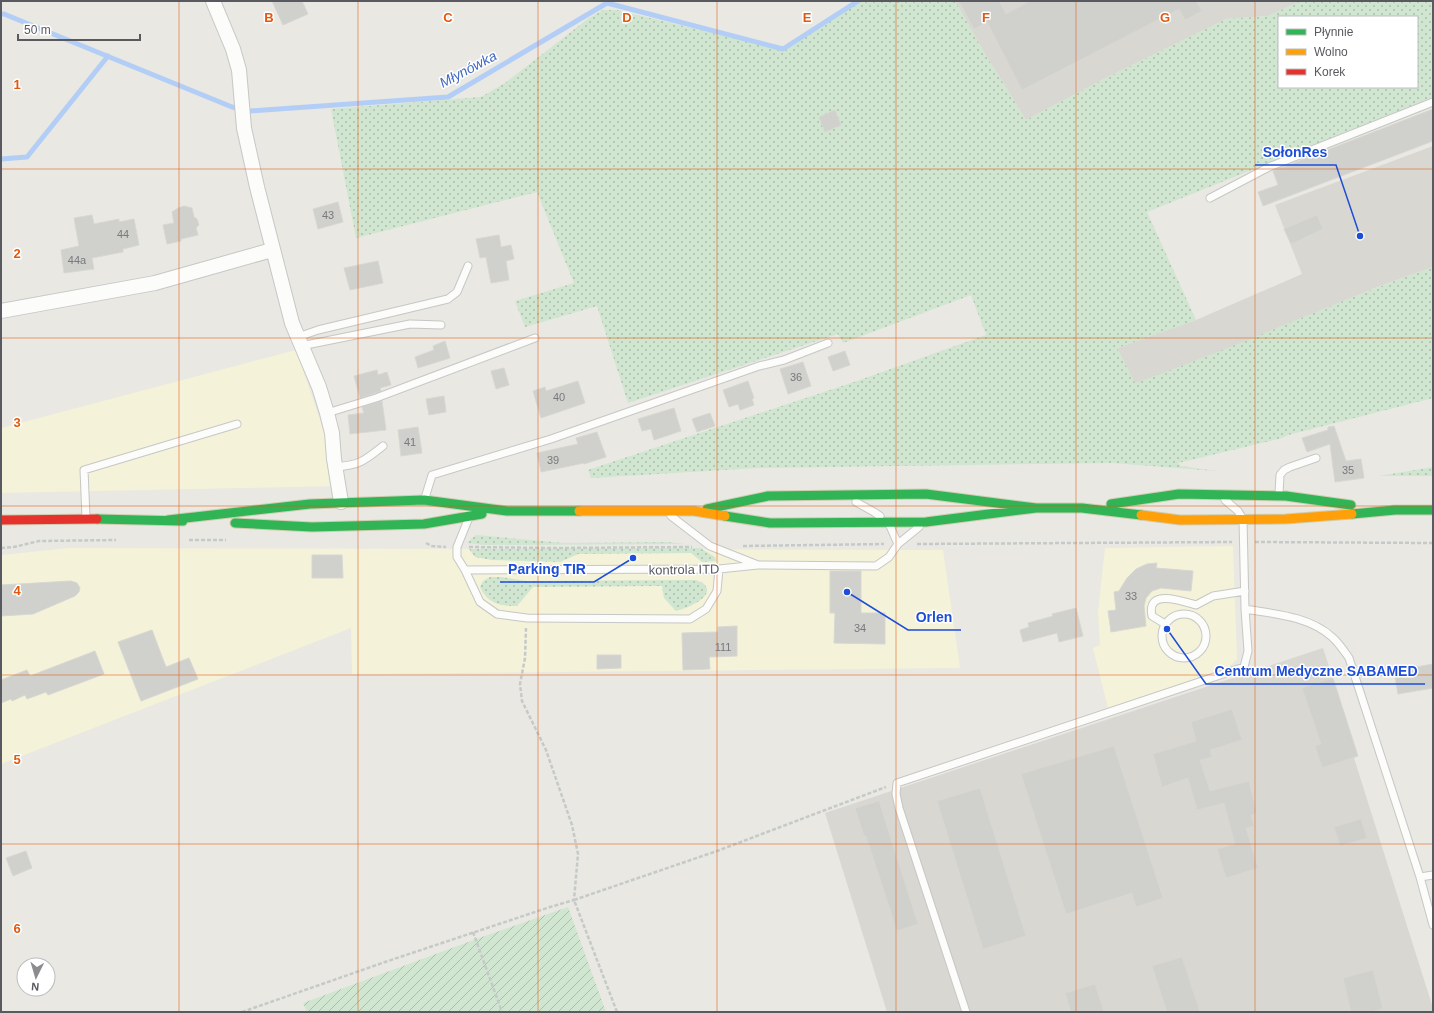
<svg xmlns="http://www.w3.org/2000/svg" width="1434" height="1013" viewBox="0 0 1434 1013" font-family="Arial,sans-serif">
<style>
.commercial{fill:#f4f2d9}
.industrial{fill:#d9d7d2}
.grass{fill:url(#grass-dots);fill-rule:evenodd}
.garden{fill:url(#garden-furrows)}
.lines{fill:none;stroke-linecap:round;stroke-linejoin:round}
.stream{stroke:#b3cef6;stroke-width:5}
.building{fill:#d0d0cc;stroke:#d8d7d2}
.lane-casing{stroke:#c6c7c6;stroke-width:9}
.street-casing{stroke:#c6c7c6;stroke-width:16}
.fast-casing{stroke:#d1cdb0;stroke-width:11}
.slow-casing{stroke:#d1cdb0;stroke-width:11}
.jam-casing{stroke:#d1cdb0;stroke-width:11}
.path{stroke:#c5cac8;stroke-width:2.5;stroke-dasharray:4 2;stroke-linecap:butt}
.lane{stroke:#fcfcfb;stroke-width:7}
.street{stroke:#fcfcfb;stroke-width:14}
.fast{stroke:#30b455;stroke-width:9}
.slow{stroke:#ff9f0a;stroke-width:9}
.jam{stroke:#e5322d;stroke-width:9}
.grid{fill:none;stroke:#e15910;stroke-width:1;stroke-opacity:0.55}
.labels{text-anchor:middle;stroke-width:3;stroke-linejoin:round;paint-order:stroke}
.number-label{font-size:11px;fill:#77797c}
.street-label{font-size:13px;fill:#585a60;stroke:#fff}
.water-label{font-size:14px;font-style:italic;fill:#4069c1;stroke:#fff}
.grid-label{font-size:13px;text-anchor:middle;font-weight:bold;fill:#e15910;stroke:#fff;stroke-width:3;stroke-linejoin:round;paint-order:stroke}
.leader{fill:none;stroke:#1d4ed8;stroke-width:1.5}
.callout-dot{fill:#1d4ed8;stroke:#fff;stroke-width:1.5}
.callout-label{font-size:14px;text-anchor:middle;font-weight:bold;fill:#1d4ed8;stroke:#fff;stroke-width:3;stroke-linejoin:round;paint-order:stroke}
</style>
<defs>
<pattern id="grass-dots" width="8" height="8" patternUnits="userSpaceOnUse"><rect width="8" height="8" fill="#d0e6d0"/><path d="M2 2h.1M6 6h.1" fill="none" stroke="#acbdac" stroke-width="1.8" stroke-linecap="round"/></pattern>
<pattern id="garden-furrows" width="10" height="10" patternUnits="userSpaceOnUse"><rect width="10" height="10" fill="#d0e6d0"/><path d="M-1 1l2-2M0 10L10 0M9 11l2-2" fill="none" stroke="#acbdac"/></pattern>
</defs>
<rect width="100%" height="100%" fill="#e9e8e2"/>
<!-- commercial -->
<path class="commercial" d="M296,350l47,136 -342,7v-65z
M1233,546l4,113 -9,9 -120,40 -15,-60 7,-3 -2,-33 7,-64z
M69,548l874,2 17,118 -608,6 -1,-46 -350,136v-209z"/>
<!-- industrial -->
<path class="industrial" d="M955,1h346l-33,15 -42,3 -120,59 -80,42 -41,-66z
M1433,146v121l-53,19 -148,61 -97,37 -18,-36 79,-28 106,-46 -27,-69z
M1323,648l35,108 -4,2 79,250v4h-546l-62,-199z"/>
<!-- grass -->
<path class="grass" d="M856,1h99l30,53 41,66 80,-42 120,-59 42,-3 33,-15h132v96l-286,115 49,108 -79,28 18,35c101,-35 198,-81 298,-116v131l-145,37 -6,3 -104,25 3,3 35,5 -104,-8 -355,5 -166,10 -3,-8 269,-89 129,-46 -15,-40 -128,48 -5,-9 -210,69 -31,-97 -72,21 -10,-26 59,-18 -37,-91 -181,46 -25,-129 150,-12 24,-14 84,-65 14,-8h14l146,35 20,2 15,-5zM1279,17h138v70h-138z
M1433,467v9h-54z
M476,535l88,8 104,-1 16,2 -200,1 -17,-2z
M700,548l15,9 1,4 -14,1 -11,-9 -113,1 -18,8 -68,-2 -17,-3 -6,-8z
M490,577h11l25,4 170,-1c2,1 6,2 8,4 13,13 -19,25 -28,27l-12,-13 -2,-12 -129,1 -16,19c-17,0 -29,-2 -37,-19l3,-6z"/>
<!-- garden -->
<path class="garden" d="M568,907l38,105h-299l-4,-9 179,-66z"/>
<g class="lines">
<!-- stream -->
<path class="stream" d="M1,14h3l228,93 18,4 198,-14 159,-94 176,46 75,-48
M1,159l26,-2 81,-101"/>
</g>
<!-- building -->
<path class="building" d="M272,1h30l6,13 -25,11z
M959,1h40l7,13 24,-13h166l6,10 -17,9 -6,-11 -157,81 -35,-68 -13,7z
M1433,109v32l-170,65 -5,-14 20,-7 -5,-14z
M835,110l6,15 -16,7 -6,-15z
M338,202l5,20 -25,7 -5,-20z
M184,206l8,2 2,9 3,2 2,6 -3,3 2,7 -17,4v2l-14,3 -4,-19 11,-2 -2,-11 6,-4z
M92,215l2,9 25,-5v3l15,-3 5,26 -16,4v3l-31,6 2,11 -30,4 -3,-23 18,-4 -5,-28z
M1317,215l6,14 -32,15 -7,-15z
M499,235l2,12 10,-2 3,14 -8,2 3,19 -18,3 -5,-26 -6,1 -4,-19z
M378,261l5,22 -33,7 -6,-22z
M445,341l5,17 -32,10 -3,-11 19,-7 -1,-4z
M845,351l5,14 -17,6 -5,-14z
M803,362l8,24 -23,8 -8,-25z
M504,368l5,17 -13,4 -5,-18z
M377,370l1,5 9,-3 4,13 -11,3 1,3 -21,7 -6,-22z
M578,381l7,22 -44,15 -8,-27 12,-4 1,4z
M748,381l6,17 -2,1 2,6 -14,5 -2,-6 -9,3 -6,-17z
M444,396l2,16 -17,3 -3,-16z
M382,401l4,29 -36,4 -2,-19 16,-2 -2,-6z
M674,408l7,23 -27,9 -3,-11 -9,2 -4,-12z
M710,413l5,13 -18,6 -5,-13z
M1334,426l12,35 15,-2 3,19 -29,4 -5,-38 -23,8 -5,-14 26,-8v-3z
M418,427l4,26 -21,3 -3,-26z
M597,432l9,25 -22,7v-1l-43,9 -4,-19 41,-9 -2,-6z
M312,555h30l1,23h-31z
M1157,563l-1,5 37,3 -2,20 -30,-3 -9,3 -6,7 -2,8 2,20 -35,6 -3,-21 8,-1 -2,-18 5,-1 8,-13 9,-9 11,-5z
M830,571h31v42h24v31l-51,-1 1,-30h-5z
M71,581l6,2 3,5 -1,4 -4,4 -42,18 -32,2v-31z
M1076,608l7,28 -24,6 -2,-9 -34,9 -3,-12 9,-3 -1,-4 25,-7 -1,-2z
M737,626v30l-28,1 1,12 -27,1 -1,-37 36,-1v-5z
M152,630l14,37 23,-9 9,21 -57,22 -23,-59z
M95,651l9,23 -56,21 -2,-3 -19,7 -2,-4 -13,6 -1,-2 -10,4v-23l26,-10 3,6z
M597,655h24v13l-24,1z
M1433,664v24l-35,6 -4,-23z
M1333,678l25,78 -36,12 -7,-22 6,-2 -19,-56z
M1232,709l10,31 -32,10 2,7 -12,3 10,31 39,-10 8,32 -6,2 3,11 -8,2 12,40 -32,10 -9,-29 18,-5 -11,-41 -27,7 -9,-32 -26,9 -9,-33 43,-13 -5,-19z
M1114,746l49,152 -27,9 -4,-14 -66,21 -45,-140z
M980,788l46,148 -43,13 -46,-148z
M879,801l39,123 -21,7 -31,-95h-2l-9,-28z
M1361,819l6,19 -27,8 -6,-19z
M26,851l6,17 -19,8 -7,-18z
M1182,957l18,55h-33l-15,-46z
M1373,970l10,39 -13,3h-19l-8,-34z
M1095,984l9,28h-33l-6,-19z"/>
<g class="lines">
<defs>
<path id="lane" d="M1210,198l59,-31 164,-65
M298,337l20,-7 130,-31 9,-7 11,-26
M301,346l109,-22 31,1
M327,413l49,-15 159,-60
M335,467c25,-2 29,-6 48,-21
M1279,494l1,-19 4,-5 6,-3 26,-9
M425,498l7,-23 119,-36 208,-73 25,-6 44,-17
M1225,500l13,11 5,8 2,90c29,5 64,7 87,28 7,6 12,14 17,21l71,219 13,48
M856,502l18,10 6,4
M671,516l39,30 48,19 118,1 13,-9 9,-13 21,-17
M86,517l-2,-47 153,-46
M468,520l-11,27v10l8,13 254,-1 39,-4
M890,526l8,18
M465,570l15,32 17,12 30,4 163,1 16,-10 11,-18 2,-22
M1162 636a22 22 0 1 1 44 0a22 22 0 1 1-44 0Z
M1165,624l-13,-8c-6,-28 30,-15 44,-11l17,-9 32,-5
M1420,877l13,-2
M966,1012l-67,-204 -3,-14 1,-11 347,-116 4,-16 -3,-42"/>
<path id="street" d="M213,1l20,48 6,21 5,58 13,59 35,136 27,64 8,26 5,20 2,26 7,43
M1,311l154,-28 117,-33"/>
<path id="fast" d="M1111,504l68,-10 107,2 65,9
M707,509l61,-13 158,-2 110,14h46l59,7
M1352,514l43,-4h38
M725,516l45,7 156,-1 110,-14
M97,519l86,2
M168,520l142,-16 114,-4 83,11h72
M235,523l77,4 112,-3 58,-10"/>
<path id="slow" d="M579,511h115l31,5
M1141,515l39,5 106,-1 66,-5"/>
<path id="jam" d="M1,520l96,-1"/>
</defs>
<!-- lane casing -->
<use href="#lane" class="lane-casing"/>
<!-- street casing -->
<use href="#street" class="street-casing"/>
<!-- fast casing -->
<use href="#fast" class="fast-casing"/>
<!-- slow casing -->
<use href="#slow" class="slow-casing"/>
<!-- jam casing -->
<use href="#jam" class="jam-casing"/>
<!-- path -->
<path class="path" d="M189,540h37
M1255,542l178,1
M426,543l6,3 14,1
M917,544l315,-2
M743,546l141,-2
M469,547l86,1 137,-1
M1,548l13,-1 25,-6 77,-1
M473,932l29,80
M242,1012l146,-51 162,-54 24,-7 4,-46 -6,-29 -26,-75 -24,-49 -2,-17 5,-26 1,-30
M617,1012l-43,-112 143,-49 169,-64"/>
<!-- lane -->
<use href="#lane" class="lane"/>
<!-- street -->
<use href="#street" class="street"/>
<!-- fast -->
<use href="#fast" class="fast"/>
<!-- slow -->
<use href="#slow" class="slow"/>
<!-- jam -->
<use href="#jam" class="jam"/>
</g>
<!-- grid -->
<path class="grid" d="M179,1v1011M358,1v1011M538,1v1011M717,1v1011M896,1v1011M1076,1v1011M1255,1v1011M1,169h1432M1,338h1432M1,506h1432M1,675h1432M1,844h1432"/>
<g class="labels">
<!-- number labels -->
<g class="number-label">
<text x="328" y="219">43</text>
<text x="123" y="238">44</text>
<text x="77" y="264">44a</text>
<text x="796" y="381">36</text>
<text x="559" y="401">40</text>
<text x="410" y="446">41</text>
<text x="553" y="464">39</text>
<text x="1348" y="474">35</text>
<text x="1131" y="600">33</text>
<text x="860" y="632">34</text>
<text x="723" y="651">111</text>
</g>
<!-- street labels -->
<g class="street-label">
<text transform="translate(684 569) rotate(-1)" y="5">kontrola ITD</text>
</g>
<!-- water labels -->
<g class="water-label">
<text transform="translate(468 69) rotate(-28)" y="5">Młynówka</text>
</g>
</g>
<g class="grid-label">
<text x="269" y="22">B</text>
<text x="448" y="22">C</text>
<text x="627" y="22">D</text>
<text x="807" y="22">E</text>
<text x="986" y="22">F</text>
<text x="1165" y="22">G</text>
<text x="17" y="89">1</text>
<text x="17" y="258">2</text>
<text x="17" y="427">3</text>
<text x="17" y="595">4</text>
<text x="17" y="764">5</text>
<text x="17" y="933">6</text>
</g>
<!-- callouts -->
<path class="leader" d="M1360 236L1336 165H1255M633 558L594 582H500M847 592L908 630H961M1167 629L1206 684H1425"/>
<g class="callout-dot">
<circle cx="1360" cy="236" r="4"/>
<circle cx="633" cy="558" r="4"/>
<circle cx="847" cy="592" r="4"/>
<circle cx="1167" cy="629" r="4"/>
</g>
<g class="callout-label">
<text x="1295" y="157">SołonRes</text>
<text x="547" y="574">Parking TIR</text>
<text x="934" y="622">Orlen</text>
<text x="1316" y="676">Centrum Medyczne SABAMED</text>
</g>
<!-- border -->
<rect width="1434" height="1013" fill="none" stroke="#585a60" stroke-width="4"/>
<!-- legend -->
<rect x="1278" y="16" width="140" height="72" fill="#ffffff" stroke="#bcbdbf"/>
<rect x="1286" y="29" width="20" height="6" fill="#30b455" stroke="#bcbdbf"/>
<text x="1314" y="36" font-size="12" fill="#585a60">Płynnie</text>
<rect x="1286" y="49" width="20" height="6" fill="#ff9f0a" stroke="#bcbdbf"/>
<text x="1314" y="56" font-size="12" fill="#585a60">Wolno</text>
<rect x="1286" y="69" width="20" height="6" fill="#e5322d" stroke="#bcbdbf"/>
<text x="1314" y="76" font-size="12" fill="#585a60">Korek</text>
<!-- north arrow -->
<g transform="translate(36 977) rotate(185)"><circle r="19" fill="#ffffff" stroke="#bcbdbf"/>
<path d="M0-3L7 15L0 10L-7 15Z" fill="#8b8c8e"/>
<text y="-6" font-size="11" font-weight="bold" text-anchor="middle" fill="#585a60">N</text>
</g>
<!-- scale -->
<path d="M18 34v6h122v-6" fill="none" stroke="#585a60" stroke-width="2"/>
<text x="24" y="34" font-size="12" fill="#585a60" stroke="#ffffff" stroke-width="3" paint-order="stroke">50 m</text>
</svg>
